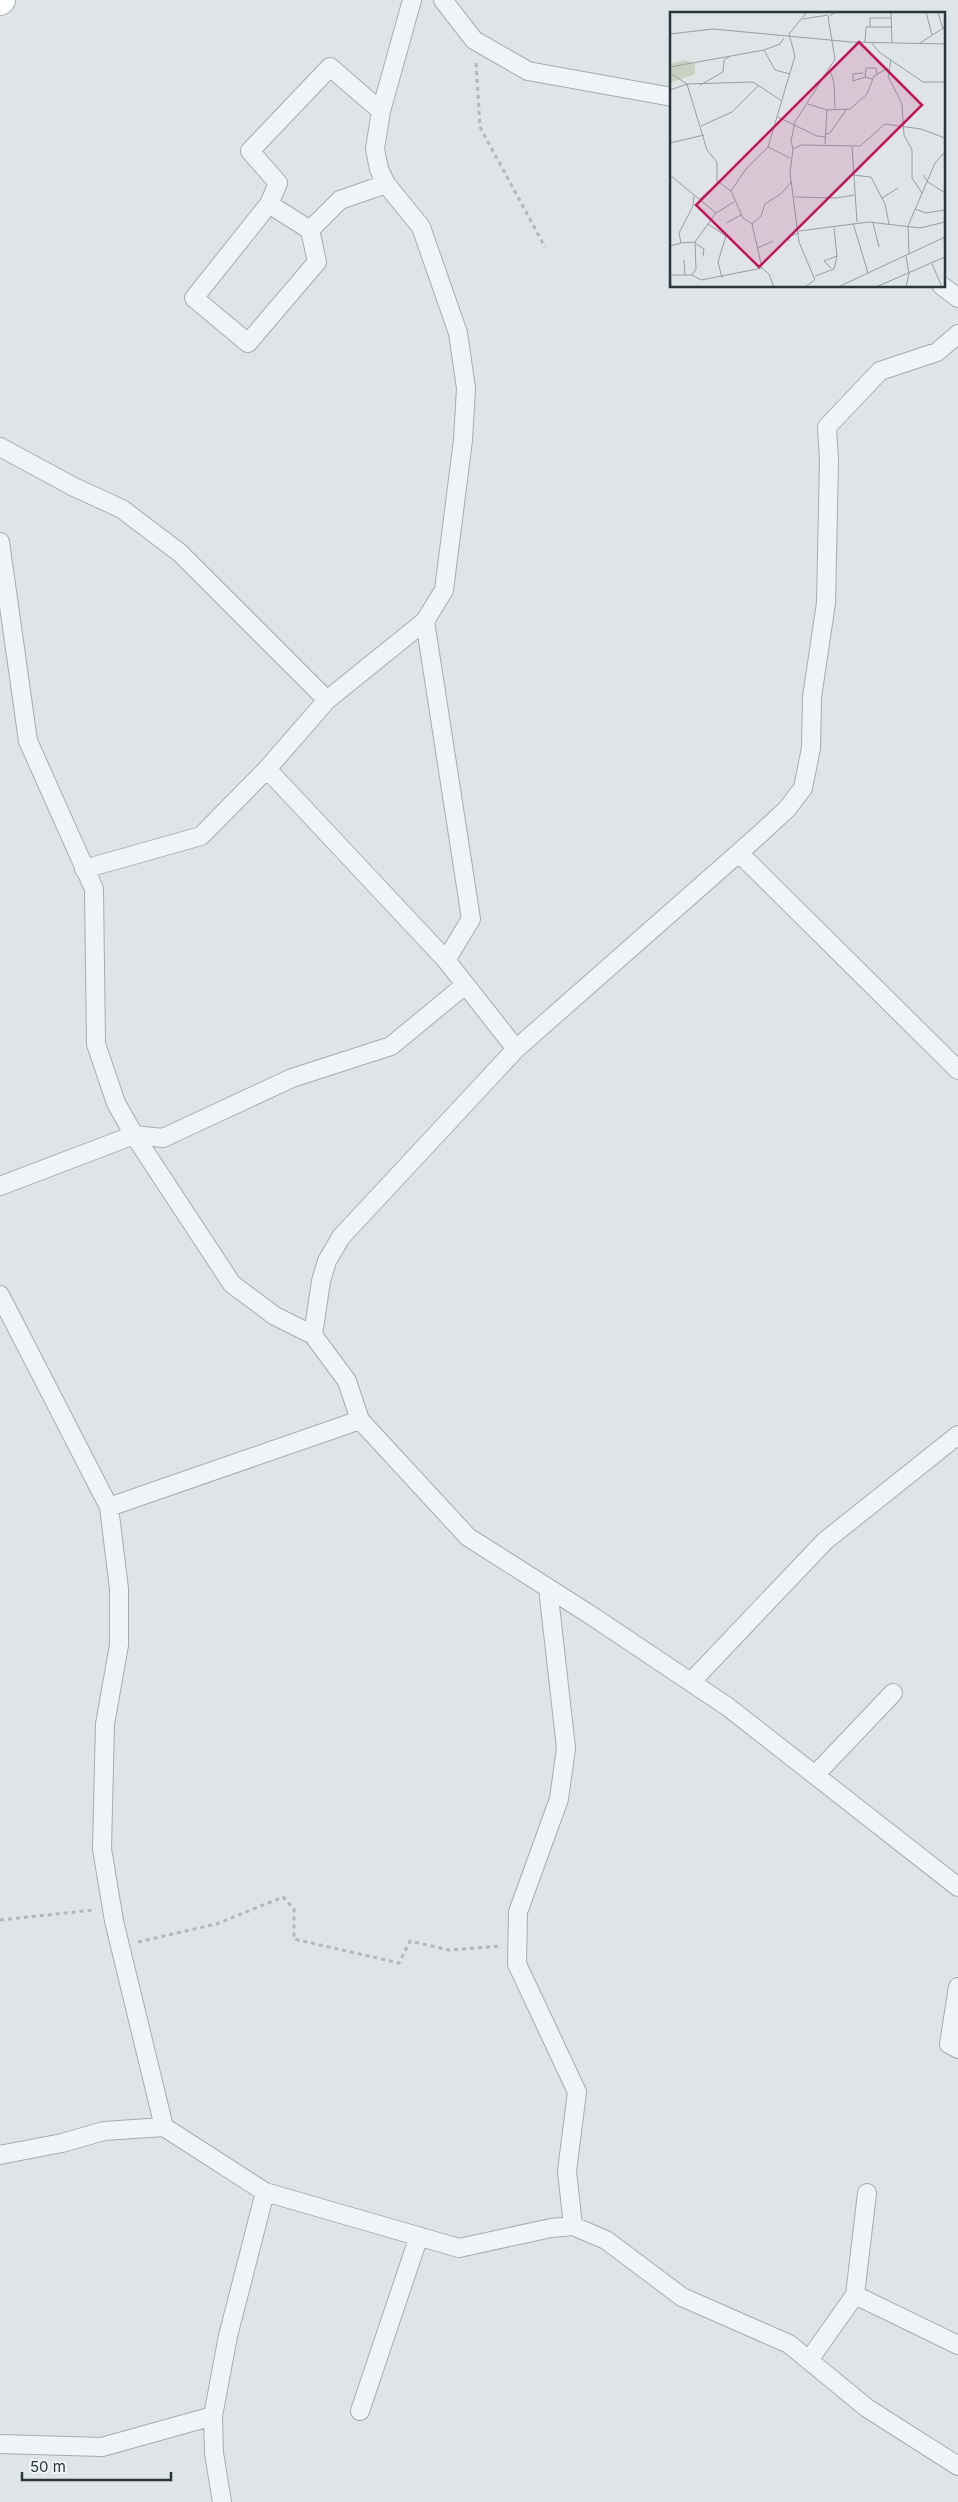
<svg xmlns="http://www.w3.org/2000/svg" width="958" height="2502" viewBox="0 0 958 2502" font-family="Inter,sans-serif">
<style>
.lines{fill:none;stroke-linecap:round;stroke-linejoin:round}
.street-casing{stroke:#a5acb1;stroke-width:20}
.primary-casing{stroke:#9facb2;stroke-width:30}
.path{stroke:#b1b7bb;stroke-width:3;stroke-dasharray:4 4;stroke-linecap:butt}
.street{stroke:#f1f4f6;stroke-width:18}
.primary{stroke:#fff;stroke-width:28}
.inset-road{fill:none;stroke:#969ea3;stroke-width:1}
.view{fill:#c2185b;fill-opacity:0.15;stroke:#c2185b;stroke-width:2.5}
.inset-edge{fill:none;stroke:#29363d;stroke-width:2.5}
</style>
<rect width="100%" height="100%" fill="#dfe4e7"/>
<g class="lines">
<defs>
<path id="street" d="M412,0l-31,111 -6,38 4,20 7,15 35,43 37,106 8,55 -3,52 -19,150 -19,31 -98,79 -60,69 179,191 70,89
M443,0l31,40 54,31 144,26
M381,111l-51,-44 -80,84 28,32 -9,21 41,26 30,-30 46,-16
M269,204l-75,94 54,45 69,-81 -7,-32
M942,286l16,12
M958,334l-21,18 -57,19 -53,56 2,34 -3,142 -14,94 -1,51 -8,40 -16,21 -28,26 -243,214 -175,188 -14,24 -6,20 -8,54 34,46 13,39 108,117 121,77 139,93 230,180
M0,447l74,40 48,22 58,44 147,147
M0,542l28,199 66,148 2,155 20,59 18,32 98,149 43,32 38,19
M425,621l46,298 -25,41
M739,853l219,217
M84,869l117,-33 66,-67
M0,1186l134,-51 29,3 129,-60 99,-32 74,-61
M0,1295l109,212 10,82v56l-14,79 -3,125 12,72 50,206
M109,1507l251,-87
M548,1588l18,160 -7,51 -41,113 -1,52 60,128 -10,79 6,55
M691,1682l134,-141 133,-106
M815,1775l78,-82
M958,1987l-9,57 9,5
M0,2155l62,-12 42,-12 60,-4 101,65 194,56 92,-20 22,-2 33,14 76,57 107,47 78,64 91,58
M855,2295l103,50
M809,2360l46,-65 12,-102
M360,2411l59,-175
M0,2444l102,3 111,-31
M222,2502l-8,-49 -1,-37 15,-80 37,-144"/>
<path id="primary" d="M0,1l1,-1"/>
</defs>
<!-- street casing -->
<use href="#street" class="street-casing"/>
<!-- primary casing -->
<use href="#primary" class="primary-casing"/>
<!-- path -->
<path class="path" d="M476,63l4,64 65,120
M0,1920l94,-10
M138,1942l78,-18 67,-27 11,12v30l105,24 11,-22 39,9 52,-4"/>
<!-- street -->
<use href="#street" class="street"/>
<!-- primary -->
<use href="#primary" class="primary"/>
</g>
<!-- overview -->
<g transform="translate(670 12)">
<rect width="275" height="275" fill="#dfe4e7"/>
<path d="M15,48l10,4v10l-25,9v-19z" fill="#c9d0c1"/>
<path class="inset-road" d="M207,0h25M221,0l1,30M256,0l6,23M268,0l5,17M133,7l25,-4M200,15v-9h21M0,22l43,-5 138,13 94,2M195,30l1,-15h26M201,30l8,10 44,30h22M250,31l25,-16M94,38l11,20 15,4M221,48l-3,16 14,28 2,31 8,15v28l10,15M0,55l94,-17 16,-6 4,-6M160,58l4,13 1,26M0,61l17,11 20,66 10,12v19l14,10 12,27 9,6 10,44 7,6 5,13M193,61l-10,1v7l12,-4M202,67l-7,-2 1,-9h10l1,6M30,73l23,-13 1,-12 5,-3M0,78l17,-6 66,-2 29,19M138,92l19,6M108,105l39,19 8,1M31,114l31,-14 27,-27M156,122l4,-1 16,-23M0,131l34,-8M155,132l2,-34 23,-1 17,-15 7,-18 14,-8M182,134l5,76M98,135l22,11M123,137l-2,-8 4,-19 40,-63 -7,-42 8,-5M0,163l46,38M182,163l19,2 14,27 4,20M253,163l5,7 17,11M61,179l15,-22 22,-22 27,-91 -6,-22 18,-22M125,185l41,1 18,-3M212,186l16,-10M29,188l12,-11M245,197l11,4 19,-3M56,211l15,-8M183,211l15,50M203,211l6,24M82,212l9,-8 4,-12 17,-11 10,-12M164,216l3,28M129,219l70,-9 51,6 25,-6M119,229l-1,-4 11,-4M11,231l14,-1 13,-18M25,231l9,6 -1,7M0,234l11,-3 -2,-10 14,-27 1,-10M88,236l15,-7M239,242l-1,-28 27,-63 10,-11M236,244l3,17 -3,14M14,248l1,15M0,251l1,24M262,252l10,23M1,263h21l9,5 61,-12M22,263l4,-6 -1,-27M145,264l19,-7 3,-13 -13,5 7,7M52,266l-4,-16 8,-26 -18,-12 8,-11 18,-11M135,275l10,-7 -16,-38 -9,-69 3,-24 8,-4 59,1 25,-22 36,5 24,9M168,275l107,-50M206,275l69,-30"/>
<path class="view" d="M189,30l63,63 -163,162 -63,-62z"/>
<rect width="275" height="275" class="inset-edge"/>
</g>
<!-- scale -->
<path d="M22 2472v8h149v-8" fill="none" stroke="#29363d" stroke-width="2.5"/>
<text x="30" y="2472" font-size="15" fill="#29363d" stroke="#eef3f5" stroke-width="4" paint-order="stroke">50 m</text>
</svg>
